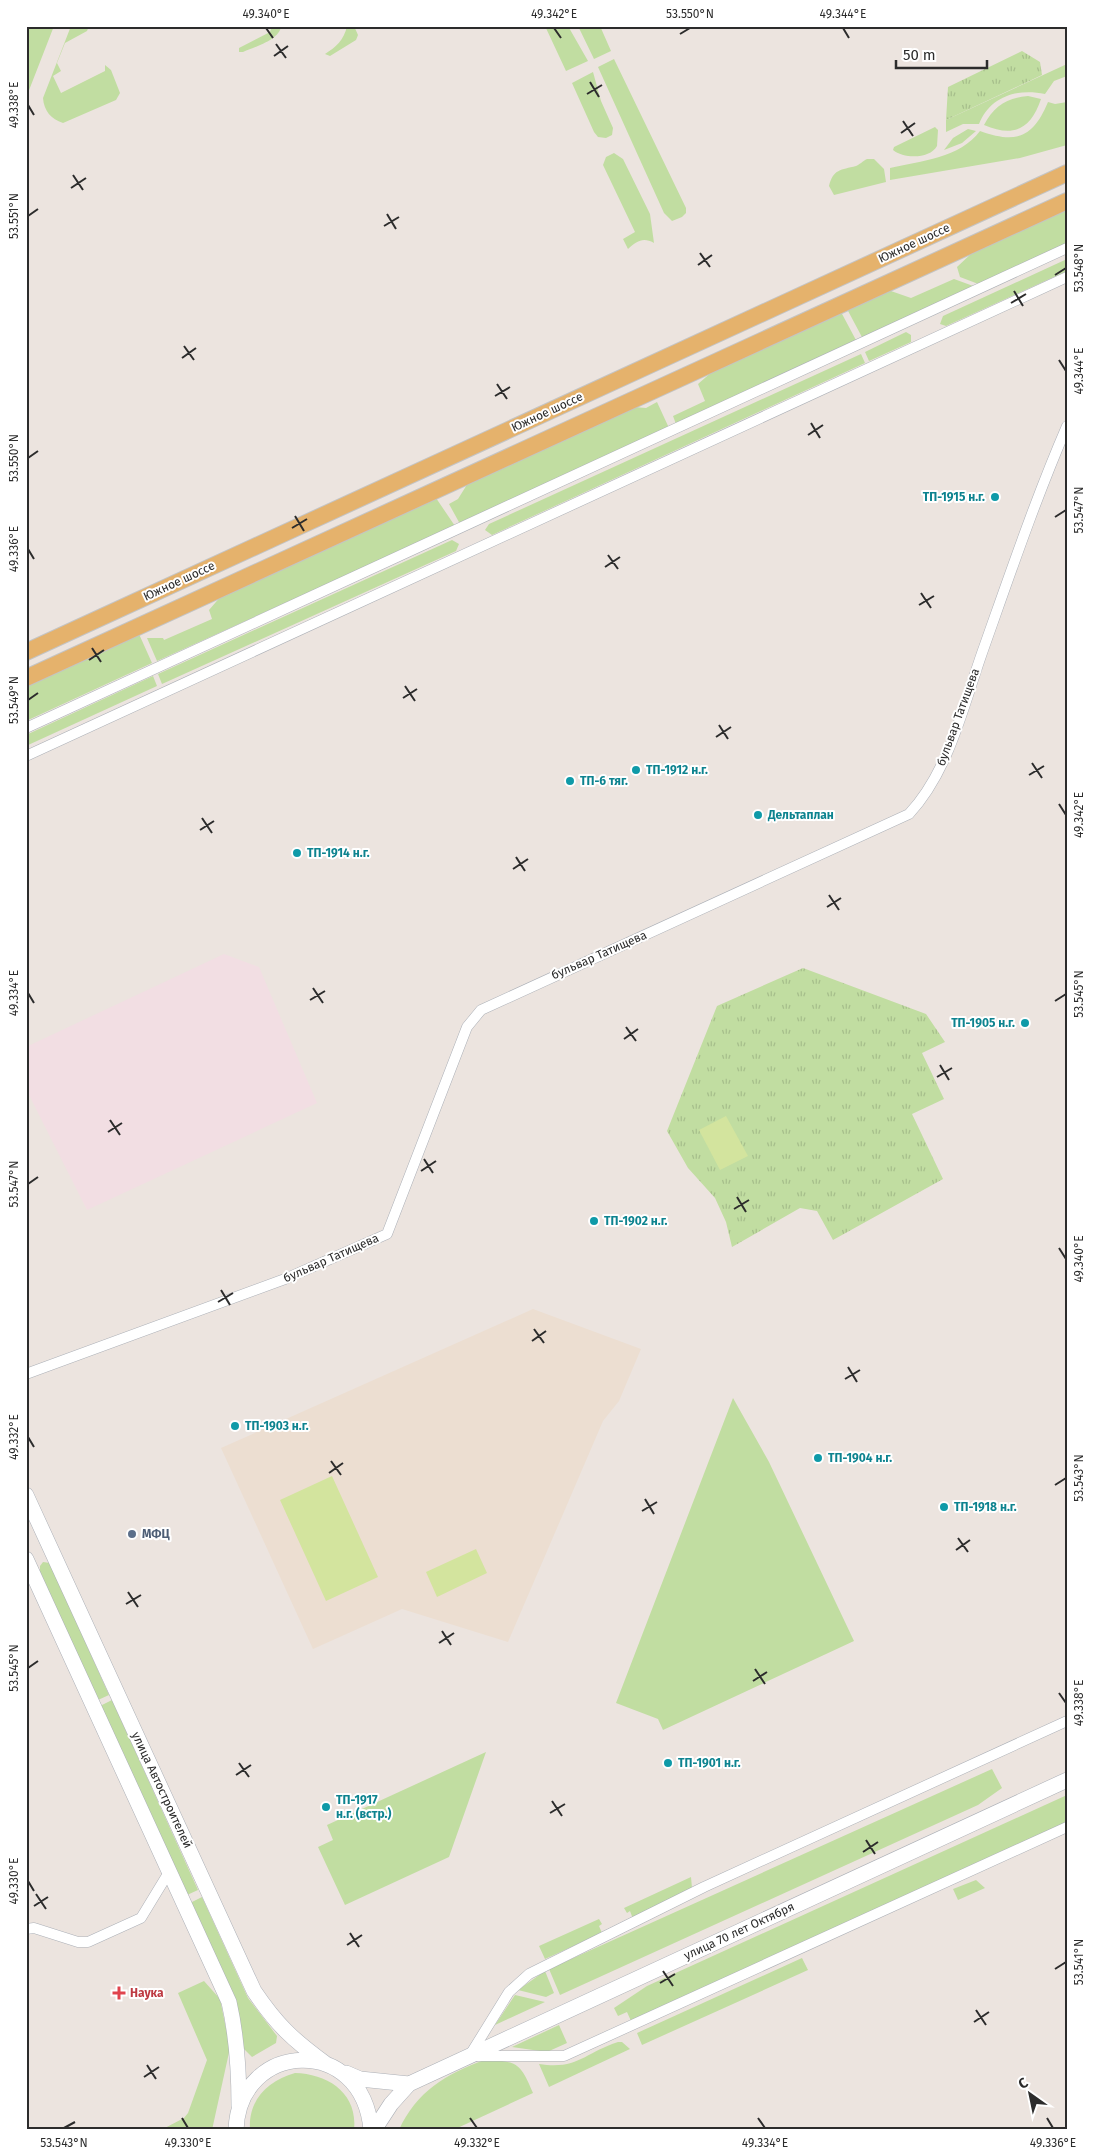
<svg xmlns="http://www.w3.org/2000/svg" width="1093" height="2156" viewBox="0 0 1093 2156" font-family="'Fira Sans',sans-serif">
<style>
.education{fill:#ecded1}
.medical{fill:#f2dee3}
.grass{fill:#c1dda1}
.park{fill:url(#park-tufts)}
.pitch{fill:#d3e49e}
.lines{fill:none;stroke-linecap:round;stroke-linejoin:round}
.street-casing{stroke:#acb0b7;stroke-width:11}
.secondary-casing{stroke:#acb0b7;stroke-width:16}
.primary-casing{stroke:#c4c4c4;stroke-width:18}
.street{stroke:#fff;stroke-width:10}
.secondary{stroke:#fff;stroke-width:15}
.primary{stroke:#e5b26c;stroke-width:16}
.ticks{fill:none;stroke:#2c2c2c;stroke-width:2}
.culture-dot{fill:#0f9aa8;stroke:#fff;stroke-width:2}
.service-dot{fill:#5c6f8a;stroke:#fff;stroke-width:2}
.health-dot{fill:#e0444e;stroke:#fff;stroke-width:2}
.labels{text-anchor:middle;stroke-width:4;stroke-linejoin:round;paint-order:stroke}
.street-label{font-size:12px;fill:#2c2c2c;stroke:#fff}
.culture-label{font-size:12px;font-weight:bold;fill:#0d838f;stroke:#fff;text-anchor:start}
.service-label{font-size:12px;font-weight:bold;fill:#4e5e75;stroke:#fff;text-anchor:start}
.health-label{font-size:12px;font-weight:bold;fill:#be3a42;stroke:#fff;text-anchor:start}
.neatline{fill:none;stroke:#2c2c2c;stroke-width:2}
.ticks-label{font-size:12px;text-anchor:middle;fill:#2c2c2c}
</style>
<defs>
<pattern id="park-tufts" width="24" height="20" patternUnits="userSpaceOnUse" patternTransform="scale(1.25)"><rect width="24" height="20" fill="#c1dda1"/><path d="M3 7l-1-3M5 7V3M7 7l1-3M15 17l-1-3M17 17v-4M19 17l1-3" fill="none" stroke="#a6be8b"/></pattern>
</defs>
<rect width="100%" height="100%" fill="#ece4df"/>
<!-- education -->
<path class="education" d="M533,1309l108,40 -22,52 -16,20 -95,221 -106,-33 -89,40 -92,-201z"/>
<!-- medical -->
<path class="medical" d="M224,954l35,13 58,136 -230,107 -61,-121v-42z"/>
<!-- grass -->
<path class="grass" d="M26,26h28l-28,72z
M71,26h18l-2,5 -22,12 -8,20 4,8 -8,5 8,17 44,-22v-6l6,5 9,23 -4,7 -53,23c-12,-4 -19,-12 -20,-25z
M272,26h9c-1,14 -27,21 -38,26h-4v-4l31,-16z
M347,26h7l4,9 -2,5 -26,16 -5,-2c11,-7 19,-14 22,-28z
M545,26h23l20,35 -22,10z
M578,26h22l11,25 -17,8z
M614,59l72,149v5l-4,4 -10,4 -8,-8 -66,-146z
M1067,64v12l-13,5 -9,13c-27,-6 -55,2 -66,30h-16l-17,8v-12z
M593,72l8,29 12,27 -1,7 -6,3 -8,-1 -4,-5 -22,-49z
M1028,96l13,3c-10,30 -27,39 -57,26 10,-19 23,-27 44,-29z
M1048,102l7,2 12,-2v43l-47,13 -130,22v-12c31,-7 70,-10 90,-37 36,13 53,7 68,-29z
M935,127l3,3 -1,16c-7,13 -33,13 -44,4l1,-3z
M968,129l8,2 -14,12 -18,7 9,-12z
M614,153l9,6 27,55 4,29c-11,-6 -17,-2 -26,6l-5,-10 12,-7 -32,-67 3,-8z
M867,159h7l10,10 2,13 -52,13 -5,-9c4,-17 12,-16 27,-20 3,-1 7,-5 11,-7z
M1067,209v37l-86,39 -21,-8 -3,-10 16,-15z
M1067,259v12l-121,55 -6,-2 3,-8z
M954,279l22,8 -113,52 -16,-30 41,-19 23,8z
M841,312l16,30 -181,82 -3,-8 32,-15 -7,-17 15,-13z
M906,332l5,3v7l-42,19 -4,-9z
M861,354l4,9 -373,172 -7,-5 4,-6z
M657,402l12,26 -209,96 -11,-20 9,-5 10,-16 166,-76 12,1z
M436,498l19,28 -298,135 -10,-23h16l1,2 48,-21 -3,-9 13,-15z
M452,540l7,4 -3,7 -294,133 -4,-10z
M139,634l13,29 -126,58v-36z
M153,676l4,10 -131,60v-11z
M733,1398l36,64 85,179 -191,89 -5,-11 -42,-16z
M43,1562l7,1 59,132 -11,5 -58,-128v-6z
M112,1700l86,190 -11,5 -87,-189z
M486,1752l-37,105 -104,48 -27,-58 15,-7 -6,-15z
M992,1769l10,19 -24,17 -418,190 -11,-26z
M1067,1795v27l-436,199 -4,-9 -9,4 -4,-8 33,-22z
M691,1877l1,11 -59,31 -3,-8 -3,2 -3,-5z
M976,1880l9,8 -27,12 -5,-11z
M202,1897l46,101 29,38 -1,7 -24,14 -8,-8 -54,-146z
M599,1919l3,5 -3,2 3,7 -57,26 -6,-13z
M802,1958l6,12 -166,75 -5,-12z
M545,1971l9,22 -8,4 -28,-7z
M204,1981l16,18 10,49 -18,82h-51l23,-12 4,-5 19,-53 -29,-67z
M515,1995l30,7 -50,23z
M559,2025l8,18 -20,9 -35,-5z
M618,2042h4l8,7 -81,38 -10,-23c39,6 45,-11 79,-22z
M484,2060c33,1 36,2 49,33l-80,37h-54c17,-38 47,-56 85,-70z
M295,2073c33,1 63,20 59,57h-104c-2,-31 18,-49 45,-57z"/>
<!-- park -->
<path class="park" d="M1022,51l18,11 2,13 -96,45 2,-33z
M803,968l123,46 19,28 -23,11 22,46 -32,15 31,65 -110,61 -16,-29 -17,-3 -68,39 -6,-25 -11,-24 -27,-30 -21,-37 50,-125z"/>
<!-- pitch -->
<path class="pitch" d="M726,1116l22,40 -28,14 -21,-40z
M332,1476l46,101 -52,24 -46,-101z
M476,1549l11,24 -50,24 -11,-25z"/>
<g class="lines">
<defs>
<path id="street" d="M26,728l1041,-480
M26,756l1041,-479
M26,1374l259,-95 102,-45 80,-207 14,-17 428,-196c40,-43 54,-107 73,-161 27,-76 53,-153 85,-227
M26,1929l8,-1 44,14h10l53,-24 28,-46
M470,2055l39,-63 20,-18 175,-87 363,-166
M475,2056h89l503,-229"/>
<path id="secondary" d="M26,1495l228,496c23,34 38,48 72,73
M26,1559l203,443c8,35 10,69 10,104
M346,2073l14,6 49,5
M236,2130c3,-90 127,-96 135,0
M374,2130l17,-26 18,-20 658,-304"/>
<path id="primary" d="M26,652l1041,-479
M26,678l1041,-477"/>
</defs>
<!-- street casing -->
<use href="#street" class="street-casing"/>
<!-- secondary casing -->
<use href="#secondary" class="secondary-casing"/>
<!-- primary casing -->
<use href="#primary" class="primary-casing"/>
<!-- street -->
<use href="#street" class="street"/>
<!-- secondary -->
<use href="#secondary" class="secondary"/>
<!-- primary -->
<use href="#primary" class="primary"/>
</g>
<!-- ticks -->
<path class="ticks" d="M266,28l7,10M554,28l7,10M843,28l6,10M680,34l10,-6M276,44l10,14M274,56l14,-10M590,82l9,15M587,94l15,-9M28,105l6,10M903,121l10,15M901,133l14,-10M73,175l10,15M71,188l15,-10M387,214l9,15M28,216l10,-7M384,226l15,-9M700,253l10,14M698,265l14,-10M1055,275l11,-7M1014,291l9,15M1011,303l15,-9M184,346l10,14M182,358l14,-10M1059,360l7,11M497,384l10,15M495,396l15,-9M811,423l9,15M808,435l15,-10M28,458l10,-7M295,516l9,15M1055,517l11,-7M292,528l15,-9M28,549l6,10M608,555l10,14M605,567l15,-10M921,593l10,15M919,605l15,-9M92,648l9,14M89,660l15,-10M405,686l10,15M403,698l14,-9M28,700l10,-7M719,725l9,14M716,737l15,-10M1032,763l10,15M1029,775l15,-9M1059,804l7,11M202,818l10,15M200,830l14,-9M516,857l9,14M513,869l15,-10M829,895l10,15M827,907l14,-9M313,988l10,15M28,993l6,10M310,1000l15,-9M1055,1001l11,-7M626,1027l10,14M624,1039l14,-10M940,1065l9,15M937,1077l15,-9M110,1120l10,15M108,1132l14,-9M424,1159l9,14M421,1171l15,-10M28,1184l10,-7M737,1197l9,15M734,1209l15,-9M1059,1248l7,11M221,1290l9,15M218,1302l15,-9M534,1329l10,14M532,1341l14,-10M848,1367l9,15M845,1379l15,-9M28,1437l6,10M331,1461l10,14M329,1473l14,-10M1055,1485l11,-7M645,1499l9,15M642,1511l15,-9M958,1538l10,14M956,1550l14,-10M128,1592l10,15M126,1604l15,-9M442,1631l9,14M439,1643l15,-10M28,1668l10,-7M755,1669l10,15M753,1681l14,-9M1059,1693l7,10M239,1763l10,14M236,1775l15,-10M552,1801l10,15M550,1813l15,-9M866,1840l9,14M863,1852l15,-10M28,1881l6,10M36,1894l10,15M34,1906l14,-9M350,1933l9,14M347,1945l15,-10M1055,1969l11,-7M663,1971l10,15M660,1983l15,-9M976,2010l10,15M974,2022l15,-10M147,2065l9,14M144,2077l15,-10M182,2118l6,10M470,2118l7,10M758,2118l7,10M1047,2118l6,10M64,2128l11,-6"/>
<!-- markers -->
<g class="culture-dot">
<circle cx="995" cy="497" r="5"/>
<circle cx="636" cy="770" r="5"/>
<circle cx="570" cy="781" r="5"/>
<circle cx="758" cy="815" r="5"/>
<circle cx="297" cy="853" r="5"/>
<circle cx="1025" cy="1023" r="5"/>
<circle cx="594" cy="1221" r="5"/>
<circle cx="235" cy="1426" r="5"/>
<circle cx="818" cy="1458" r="5"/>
<circle cx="944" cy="1507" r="5"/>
<circle cx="668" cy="1763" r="5"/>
<circle cx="326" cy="1807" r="5"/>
</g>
<circle class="service-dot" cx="132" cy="1534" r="5"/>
<path class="health-dot" d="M116.5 1985.5h5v5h5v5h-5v5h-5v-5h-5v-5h5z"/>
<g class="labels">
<!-- street labels -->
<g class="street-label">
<text transform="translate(914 243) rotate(-25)" y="4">Южное шоссе</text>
<text transform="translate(547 412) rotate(-25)" y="4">Южное шоссе</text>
<text transform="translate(179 581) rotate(-25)" y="4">Южное шоссе</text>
<text transform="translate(958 717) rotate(-70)" y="4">бульвар Татищева</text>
<text transform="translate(599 955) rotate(-24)" y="4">бульвар Татищева</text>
<text transform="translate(331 1258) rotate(-24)" y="4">бульвар Татищева</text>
<text transform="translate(162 1790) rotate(65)" y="4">улица Автостроителей</text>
<text transform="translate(739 1931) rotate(-25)" y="4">улица 70 лет Октября</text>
</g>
<!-- culture labels -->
<g class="culture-label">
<text x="985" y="501" text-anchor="end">ТП-1915 н.г.</text>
<text x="646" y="774">ТП-1912 н.г.</text>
<text x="580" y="785">ТП-6 тяг.</text>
<text x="768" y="819">Дельтаплан</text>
<text x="307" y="857">ТП-1914 н.г.</text>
<text x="1015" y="1027" text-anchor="end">ТП-1905 н.г.</text>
<text x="604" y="1225">ТП-1902 н.г.</text>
<text x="245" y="1430">ТП-1903 н.г.</text>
<text x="828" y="1462">ТП-1904 н.г.</text>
<text x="954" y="1511">ТП-1918 н.г.</text>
<text x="678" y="1767">ТП-1901 н.г.</text>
<text x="336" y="1804">ТП-1917<tspan x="336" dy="14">н.г. (встр.)</tspan></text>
</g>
<!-- service labels -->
<g class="service-label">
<text x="142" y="1538">МФЦ</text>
</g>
<!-- health labels -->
<g class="health-label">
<text x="130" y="1997">Наука</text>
</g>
</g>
<!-- border -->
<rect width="1093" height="2156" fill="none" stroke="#ffffff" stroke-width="55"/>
<!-- north arrow -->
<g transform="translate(1030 2094) rotate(327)" stroke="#ffffff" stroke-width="4" paint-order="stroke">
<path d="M0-4L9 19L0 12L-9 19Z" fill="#2c2c2c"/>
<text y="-8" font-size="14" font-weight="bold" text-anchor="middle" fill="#2c2c2c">С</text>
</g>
<!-- scale -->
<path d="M896 60v8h91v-8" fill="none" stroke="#2c2c2c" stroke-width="2.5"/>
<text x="903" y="60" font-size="15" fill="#2c2c2c" stroke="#ffffff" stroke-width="4" paint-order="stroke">50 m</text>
<rect x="28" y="28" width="1038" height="2100" class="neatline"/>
<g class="ticks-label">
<text x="266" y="18">49.340°E</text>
<text x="554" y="18">49.342°E</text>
<text x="690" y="18">53.550°N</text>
<text x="843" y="18">49.344°E</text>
<text transform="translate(14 105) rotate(-90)" y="4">49.338°E</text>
<text transform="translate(14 216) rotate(-90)" y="4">53.551°N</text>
<text transform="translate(1079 268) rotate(-90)" y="4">53.548°N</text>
<text transform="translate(1079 371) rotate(-90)" y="4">49.344°E</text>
<text transform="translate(14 458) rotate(-90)" y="4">53.550°N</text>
<text transform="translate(1079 510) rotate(-90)" y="4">53.547°N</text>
<text transform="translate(14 549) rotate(-90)" y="4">49.336°E</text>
<text transform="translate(14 700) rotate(-90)" y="4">53.549°N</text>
<text transform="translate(1079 815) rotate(-90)" y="4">49.342°E</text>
<text transform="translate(14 993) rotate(-90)" y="4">49.334°E</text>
<text transform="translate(1079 994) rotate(-90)" y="4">53.545°N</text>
<text transform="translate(14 1184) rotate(-90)" y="4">53.547°N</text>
<text transform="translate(1079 1259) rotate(-90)" y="4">49.340°E</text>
<text transform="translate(14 1437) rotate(-90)" y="4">49.332°E</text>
<text transform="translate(1079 1478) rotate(-90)" y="4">53.543°N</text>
<text transform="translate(14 1668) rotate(-90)" y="4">53.545°N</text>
<text transform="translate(1079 1703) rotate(-90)" y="4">49.338°E</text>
<text transform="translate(14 1881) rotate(-90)" y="4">49.330°E</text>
<text transform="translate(1079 1962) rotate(-90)" y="4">53.541°N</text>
<text x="64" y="2147">53.543°N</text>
<text x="188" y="2147">49.330°E</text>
<text x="477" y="2147">49.332°E</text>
<text x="765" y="2147">49.334°E</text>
<text x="1053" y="2147">49.336°E</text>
</g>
</svg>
